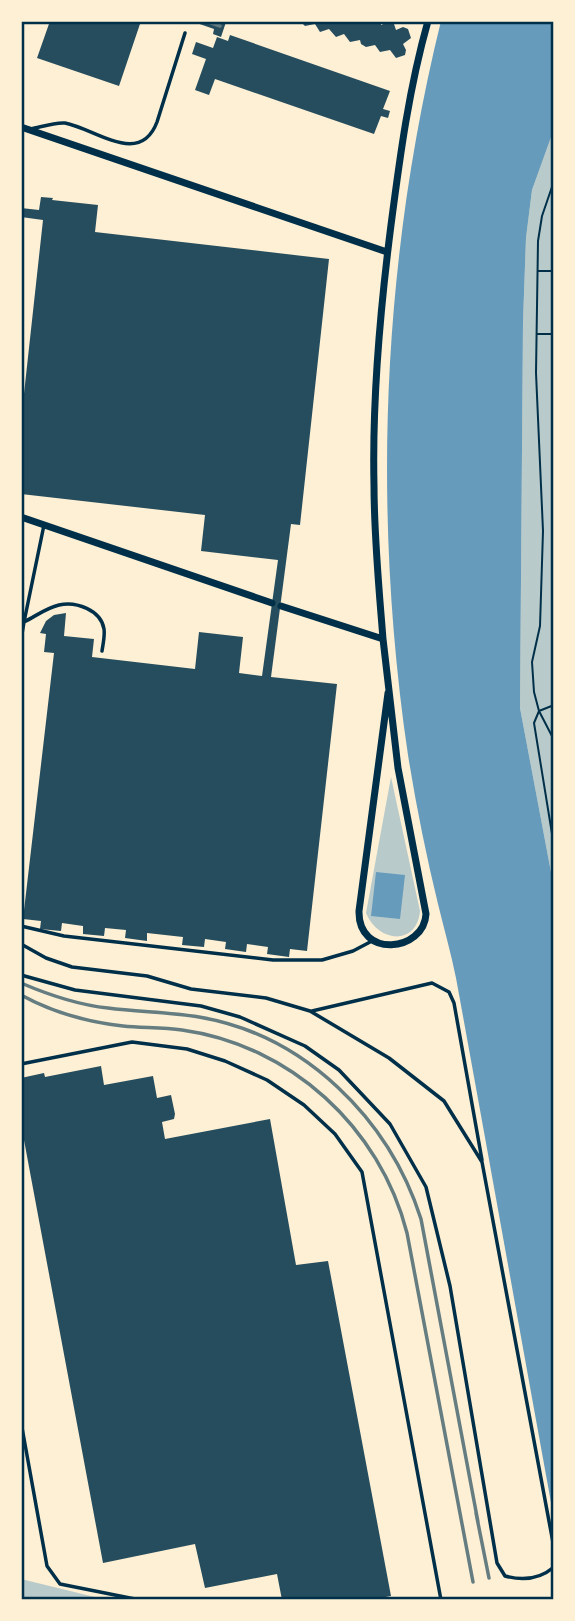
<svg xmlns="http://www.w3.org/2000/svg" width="575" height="1621" viewBox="0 0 575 1621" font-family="'Roboto Condensed',sans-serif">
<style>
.green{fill:#b9caca}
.water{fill:#669bbc}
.building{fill:#264d5e}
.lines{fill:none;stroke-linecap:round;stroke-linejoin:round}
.path{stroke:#003049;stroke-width:2}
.service{stroke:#003049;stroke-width:3.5}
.minor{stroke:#003049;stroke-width:7}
.rail{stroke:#657d81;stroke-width:3.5}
.neatline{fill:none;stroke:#003049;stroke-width:2.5}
</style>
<rect width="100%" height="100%" fill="#fdf0d5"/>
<!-- green -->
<path class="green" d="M554,129v759l-34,-180 3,-386 3,-84 6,-48z
M391,777l29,134c-3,35 -42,32 -54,2z
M21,1579l86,21h-86z"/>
<!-- water -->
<path class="water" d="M441,21h113v108l-22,61 -6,48 -3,84 -3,386 34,180v631c-33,-181 -65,-361 -98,-541 -5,-25 -12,-49 -18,-74 -12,-49 -22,-99 -30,-149 -36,-245 -26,-494 33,-734z
M376,872l29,3 -5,44 -29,-3z"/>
<!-- building -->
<path class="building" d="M50,21h91l-22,65 -82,-28z
M191,21h32l3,1 -5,15 -8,-3 1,-5z
M300,21h81v4l7,-3 6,2 2,6 7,-3 5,2 3,9 -8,6 3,6 -1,5 -9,3 -6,-8 -10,2 -5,-7 -9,2 -5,-3 -1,-4 -10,2 -6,-8 -8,3 -7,-8 -9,3 -5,-8 -10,2z
M230,35l160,56 -7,18 7,2 -2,7 -7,-2 -7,18 -159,-55 -6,16 -14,-5 11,-31 -14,-5 4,-12 17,6 4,-11 11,4z
M41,197l12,1 -1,2 46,5 -3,27 234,27 -29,266 -9,-1 -20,153 66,7 -30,267 -17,-2 -1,8 -22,-3 1,-7 -21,-3 -1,8 -21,-3 1,-7 -21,-3 -1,8 -22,-2 1,-8 -36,-4v8l-22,-3 1,-8 -21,-2 -1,8 -21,-2v-8l-21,-3 -1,8 -21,-2 1,-8 -18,-2 31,-266 -10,-1 2,-18 -6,-1 6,-12 8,-6 12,-2 -2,23 30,3 -2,18 103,12 4,-37 44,5 -4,36 23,3 16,-116 -77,-9 4,-36 -184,-21v-73l22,-201 -22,-3v-9l18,2z
M101,1066l3,19 49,-9 4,22 14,-3 4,19 -1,5 -12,3 3,17 105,-20 26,146 32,-4 63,335 -22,4h-87l-5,-26 -72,14 -10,-44 -92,19 -82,-439v-46l23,-5 1,4z"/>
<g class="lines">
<!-- path -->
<path class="path" d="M554,181l-12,35 -4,25 -2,132 7,158 -3,95 -8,36 2,30 5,19 15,29
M538,271h16
M538,334h16
M554,705l-15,6 -5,12 20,123"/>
<!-- service -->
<path class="service" d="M31,129c10,-2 24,-7 34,-6 31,6 75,44 92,-1l28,-89
M44,525l-20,97c12,-6 22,-14 35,-17 17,-4 42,5 45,24 1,7 -1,15 -2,22
M21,620l3,2 -3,18
M21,926l43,10 209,24h49l31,-9 19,-10
M21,944l25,14 26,9 75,9 44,13 75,9 44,13 79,47 55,43 38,61 72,386
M21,975l54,15 126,16 39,11 65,29 34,24 51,54 36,63 24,99 47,277 8,13c18,5 35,3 49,-9
M312,1011l120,-28 17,9 5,11 28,157
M21,1064l111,-22 55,7 38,12 42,19 37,25 31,29 27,38 79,428
M21,1422l26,144 13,18 80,16"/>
<!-- minor -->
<path class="minor" d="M21,127l366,125
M21,517l251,86
M281,606l102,33 15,129 28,146c-2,38 -68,45 -67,-3l29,-218
M383,639c-4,-51 -9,-102 -9,-154 -2,-87 6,-174 17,-260 9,-69 18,-137 37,-204"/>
<!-- rail -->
<path class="rail" d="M206,21l14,5
M21,983c28,12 57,22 87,25 30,4 61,4 91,9 106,18 190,102 222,202l57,303
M21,995c31,17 66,27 102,31 19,2 39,1 59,4 108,15 198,97 225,203l66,349
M476,1513l13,65"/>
</g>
<!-- border -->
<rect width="575" height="1621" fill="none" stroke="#fdf0d5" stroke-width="46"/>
<rect x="23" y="23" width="529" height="1575" class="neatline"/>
</svg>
